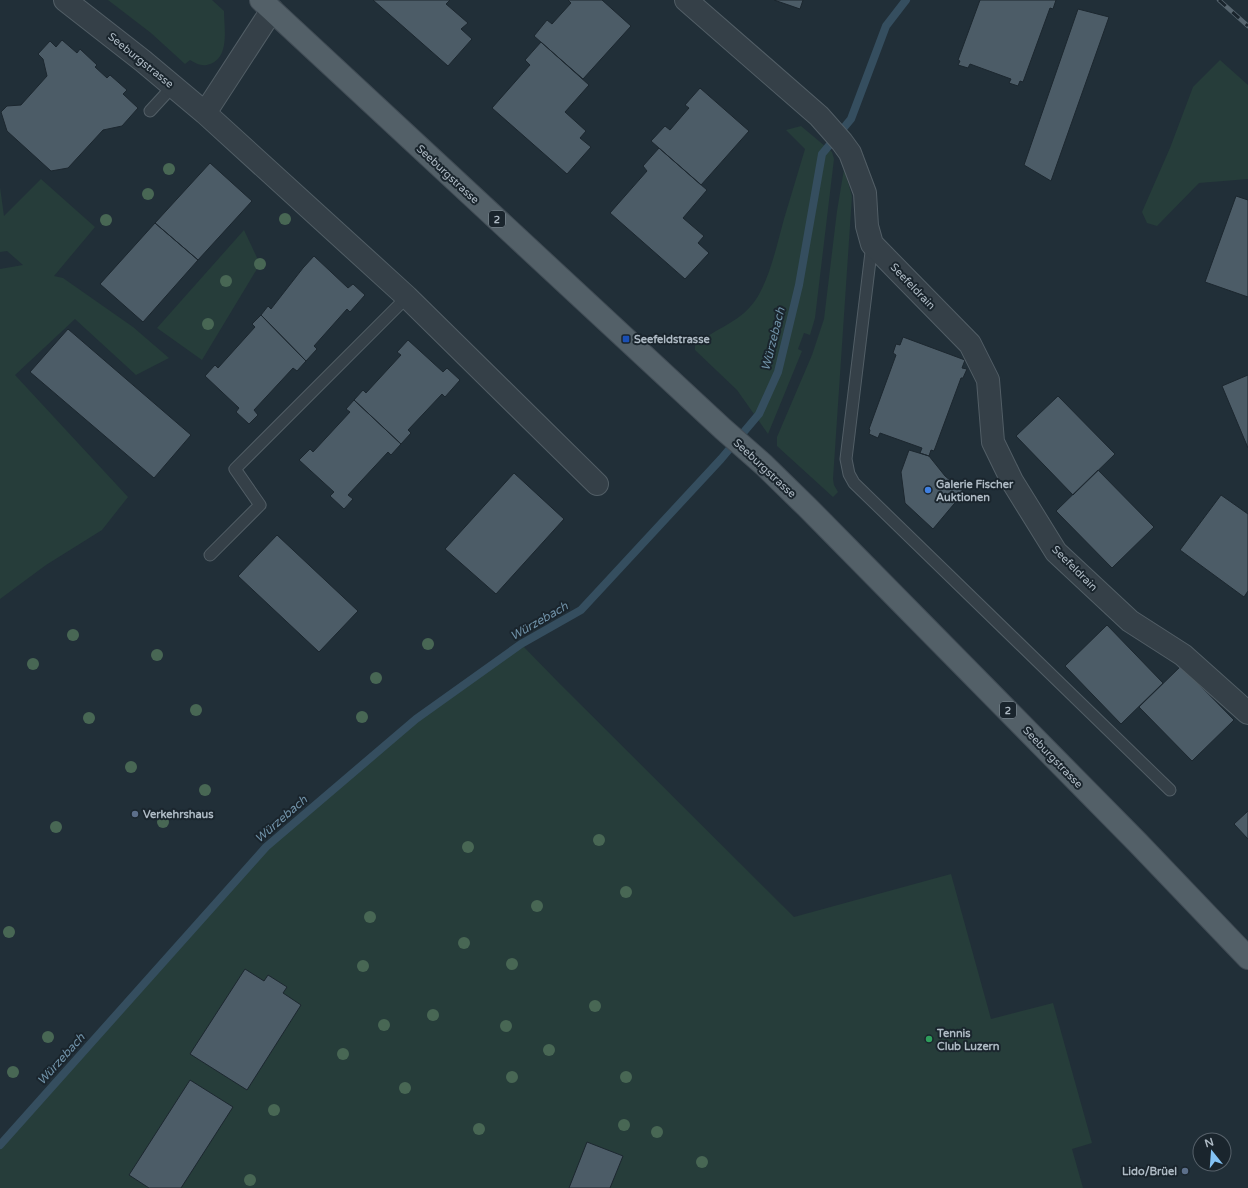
<svg xmlns="http://www.w3.org/2000/svg" width="1248" height="1188" viewBox="0 0 1248 1188" font-family="'Varela Round',sans-serif">
<style>
.green{fill:#263d3a}
.lines{fill:none;stroke-linecap:round;stroke-linejoin:round}
.stream{stroke:#354e5f;stroke-width:8}
.building{fill:#4c5c67;stroke:#1c272f}
.service-casing{stroke:#525e66;stroke-width:13}
.minor-casing{stroke:#525e66;stroke-width:24}
.primary-casing{stroke:#414c55;stroke-width:24}
.service{stroke:#354048;stroke-width:11}
.minor{stroke:#354048;stroke-width:22}
.primary{stroke:#536068;stroke-width:22}
.rail-casing{stroke:#57656f;stroke-width:4.5}
.rail{stroke:#1a252d;stroke-width:3;stroke-dasharray:9;stroke-linecap:butt}
.tree{fill:#486754}
.transit-dot{fill:#1a4fb4;stroke:#1a252d;stroke-width:1.5}
.shop-dot{fill:#3f7fe0;stroke:#1a252d;stroke-width:1.5}
.service-dot{fill:#5c6f8a;stroke:#1a252d;stroke-width:1.5}
.leisure-dot{fill:#2e9e5b;stroke:#1a252d;stroke-width:1.5}
.labels{text-anchor:middle;stroke-width:4;stroke-linejoin:round;paint-order:stroke}
.shield{fill:#1a252d;stroke:#828e97;stroke-width:1}
.shield-label{font-size:10px;font-weight:bold;fill:#afbbc5}
.street-label{font-size:11px;fill:#afbbc5;stroke:#1a252d}
.poi-label{font-size:11px;font-weight:bold;fill:#afbbc5;stroke:#1a252d;text-anchor:start}
.water-label{font-size:12px;font-style:italic;fill:#7092a8;stroke:#1a252d}
</style>
<rect width="100%" height="100%" fill="#212f38"/>
<!-- green -->
<path class="green" d="M108,0h104l12,11c0,17 6,46 -14,53 -8,3 -13,0 -20,-4l-5,4 -34,-31z
M1220,60l28,25v94l-49,4 -42,43 -10,-3 -5,-11 28,-64 23,-61z
M801,126l31,26 2,7 -19,159 -5,17 -6,-2 -6,16 4,2 -34,83 -31,-44 -42,-40v-5c18,-15 40,-21 55,-38 18,-19 27,-63 34,-88 7,-23 14,-47 21,-70l-19,-19z
M844,169l8,27 -19,283 1,6 4,7 -5,5 -56,-51v-9l35,-82 12,-36 13,-108z
M41,179l54,48 -41,49 9,2 70,49 36,31 -33,17 -61,-56 -60,56 113,122 -26,33 -56,35 -46,34v-330l23,-4 -16,-14 -7,1v-65l4,29z
M244,230l16,34 -58,96 -45,-32z
M521,644l39,40 234,233 157,-43 40,145 62,-16 39,140 -20,6 11,39h-1083v-43l266,-298 150,-128z"/>
<g class="lines">
<!-- stream -->
<path class="stream" d="M0,1145l266,-298 150,-128 105,-75 60,-34 140,-151 38,-45 19,-42 21,-87 23,-131 29,-35 35,-93 20,-26"/>
</g>
<!-- building -->
<path class="building" d="M373,0h77l-4,4 22,19 -7,6 11,10 -24,27z
M568,0h34l29,26 -48,53 -49,-43 13,-16 5,4 19,-21z
M774,0h29l-3,9z
M980,0h76l-3,9 -3,-1 -27,74 -3,-1 -2,5 -9,-3 2,-4 -41,-15 -2,4 -10,-3 2,-4 -2,-1z
M1078,9l31,8 -58,164 -27,-16z
M62,40l15,13 3,-4 17,16 -2,2 12,11 3,-3 17,15 -4,4 15,14 -16,18 -19,4 -35,38 -17,3 -44,-40 -6,-19 6,-6 14,-1 26,-29 -4,-17 -5,-5 12,-13 6,6z
M541,42l48,43 -24,27 21,19 -6,7 11,9 -24,27 -75,-66 38,-43 -5,-5z
M700,88l49,43 -48,54 -50,-44 14,-15 5,4 19,-22 -4,-3z
M659,148l48,42 -24,28 21,18 -6,7 11,10 -24,26 -75,-66 37,-42 -4,-5z
M210,163l42,38 -54,59 -43,-37z
M1236,196l12,4v97l-43,-15z
M155,223l43,37 -55,62 -43,-38z
M314,256l34,32 5,-4 12,11 -15,17 -3,-3 -33,37 3,3 -11,12 -45,-46 7,-9 3,3 32,-41z
M261,315l45,46 -9,10 -4,-3 -39,42 4,5 -9,9 -13,-12 3,-4 -34,-32 10,-11 3,3 37,-41 -3,-3z
M68,329l123,106 -37,43 -124,-106z
M903,337l62,23 -3,8 5,1 -4,9h-2l-27,73 -3,-1 -2,6 -9,-3 2,-5 -42,-15 -2,5 -9,-4 1,-4 -1,-1 27,-74 -3,-2 3,-9 4,1z
M408,340l35,32 4,-4 13,12 -15,17 -3,-3 -34,36 3,3 -10,11 -47,-44 9,-10 3,3 35,-38 -4,-3z
M1248,375v73l-26,-62z
M1058,396l57,58 -42,41 -57,-59z
M354,400l47,44 -10,11 -3,-3 -40,43 5,4 -9,10 -14,-13 4,-4 -35,-32 11,-11 3,3 37,-40 -4,-3z
M909,450l20,6 16,20 19,16 -31,37 -28,-26 -4,-31z
M1098,470l56,57 -42,41 -56,-57z
M514,473l50,46 -68,75 -51,-45z
M1221,495l27,19v77l-4,6 -64,-47z
M277,535l81,76 -39,41 -81,-76z
M1107,625l56,58 -42,41 -56,-58z
M1181,666l53,54 -42,41 -53,-54z
M1248,811v28l-14,-15z
M245,969l19,12 4,-6 19,12 -4,6 18,12 -54,85 -57,-36z
M190,1080l43,27 -52,81h-32l-20,-13z
M587,1142l36,14 -13,32h-41z"/>
<g class="lines">
<defs>
<path id="service" d="M150,111l23,-25
M872,244l-26,215 3,15 5,9 316,307
M210,555l50,-50 -25,-36 172,-172"/>
<path id="minor" d="M65,0l78,61 62,52 202,184 190,187
M686,0l133,116 23,26 8,11 15,40 2,33 5,18 98,100 18,36 5,62 19,39 44,71 74,69 53,34 65,58
M205,113l67,-103"/>
<path id="primary" d="M261,0l462,429 41,36 43,42 331,336 110,115"/>
</defs>
<!-- service casing -->
<use href="#service" class="service-casing"/>
<!-- minor casing -->
<use href="#minor" class="minor-casing"/>
<!-- primary casing -->
<use href="#primary" class="primary-casing"/>
<!-- service -->
<use href="#service" class="service"/>
<!-- minor -->
<use href="#minor" class="minor"/>
<!-- primary -->
<use href="#primary" class="primary"/>
<defs>
<path id="rail" d="M1219,0l29,26"/>
</defs>
<!-- rail casing -->
<use href="#rail" class="rail-casing"/>
<!-- rail -->
<use href="#rail" class="rail"/>
</g>
<!-- trees -->
<g class="tree">
<circle cx="169" cy="169" r="6"/>
<circle cx="148" cy="194" r="6"/>
<circle cx="285" cy="219" r="6"/>
<circle cx="106" cy="220" r="6"/>
<circle cx="260" cy="264" r="6"/>
<circle cx="226" cy="281" r="6"/>
<circle cx="208" cy="324" r="6"/>
<circle cx="73" cy="635" r="6"/>
<circle cx="428" cy="644" r="6"/>
<circle cx="157" cy="655" r="6"/>
<circle cx="33" cy="664" r="6"/>
<circle cx="376" cy="678" r="6"/>
<circle cx="196" cy="710" r="6"/>
<circle cx="362" cy="717" r="6"/>
<circle cx="89" cy="718" r="6"/>
<circle cx="131" cy="767" r="6"/>
<circle cx="205" cy="790" r="6"/>
<circle cx="163" cy="822" r="6"/>
<circle cx="56" cy="827" r="6"/>
<circle cx="599" cy="840" r="6"/>
<circle cx="468" cy="847" r="6"/>
<circle cx="626" cy="892" r="6"/>
<circle cx="537" cy="906" r="6"/>
<circle cx="370" cy="917" r="6"/>
<circle cx="9" cy="932" r="6"/>
<circle cx="464" cy="943" r="6"/>
<circle cx="512" cy="964" r="6"/>
<circle cx="363" cy="966" r="6"/>
<circle cx="595" cy="1006" r="6"/>
<circle cx="433" cy="1015" r="6"/>
<circle cx="384" cy="1025" r="6"/>
<circle cx="506" cy="1026" r="6"/>
<circle cx="48" cy="1037" r="6"/>
<circle cx="549" cy="1050" r="6"/>
<circle cx="343" cy="1054" r="6"/>
<circle cx="13" cy="1072" r="6"/>
<circle cx="512" cy="1077" r="6"/>
<circle cx="626" cy="1077" r="6"/>
<circle cx="405" cy="1088" r="6"/>
<circle cx="274" cy="1110" r="6"/>
<circle cx="624" cy="1125" r="6"/>
<circle cx="479" cy="1129" r="6"/>
<circle cx="657" cy="1132" r="6"/>
<circle cx="702" cy="1162" r="6"/>
<circle cx="250" cy="1180" r="6"/>
</g>
<!-- markers -->
<rect class="transit-dot" x="622" y="335" width="8" height="8" rx="2"/>
<circle class="shop-dot" cx="928" cy="490" r="4"/>
<g class="service-dot">
<circle cx="135" cy="814" r="4"/>
<circle cx="1185" cy="1171" r="4"/>
</g>
<circle class="leisure-dot" cx="929" cy="1039" r="4"/>
<g class="labels">
<!-- shield labels -->
<g class="shield">
<rect x="489" y="211" width="16" height="16" rx="3"/>
<rect x="1000" y="702" width="16" height="16" rx="3"/>
</g>
<g class="shield-label">
<text x="497" y="223">2</text>
<text x="1008" y="714">2</text>
</g>
<!-- street labels -->
<g class="street-label">
<text transform="translate(141 60) rotate(39)" y="4">Seeburgstrasse</text>
<text transform="translate(448 174) rotate(43)" y="4">Seeburgstrasse</text>
<text transform="translate(913 286) rotate(46)" y="4">Seefeldrain</text>
<text transform="translate(765 468) rotate(43)" y="4">Seeburgstrasse</text>
<text transform="translate(1075 568) rotate(45)" y="4">Seefeldrain</text>
<text transform="translate(1053 757) rotate(46)" y="4">Seeburgstrasse</text>
</g>
<!-- poi labels -->
<g class="poi-label">
<text x="634" y="343">Seefeldstrasse</text>
<text x="936" y="488">Galerie Fischer<tspan x="936" dy="13">Auktionen</tspan></text>
<text x="143" y="818">Verkehrshaus</text>
<text x="937" y="1037">Tennis<tspan x="937" dy="13">Club Luzern</tspan></text>
<text x="1177" y="1175" text-anchor="end">Lido/Brüel</text>
</g>
<!-- water labels -->
<g class="water-label">
<text transform="translate(773 339) rotate(-76)" y="4">Würzebach</text>
<text transform="translate(539 621) rotate(-30)" y="4">Würzebach</text>
<text transform="translate(281 819) rotate(-41)" y="4">Würzebach</text>
<text transform="translate(61 1059) rotate(-48)" y="4">Würzebach</text>
</g>
</g>
<!-- north arrow -->
<g transform="translate(1212 1152) rotate(343)"><circle r="19" fill="#1a252d" stroke="#56616a"/>
<path d="M0-3L7 15L0 10L-7 15Z" fill="#84c3f5"/>
<text y="-6" font-size="11" font-weight="bold" text-anchor="middle" fill="#afbbc5">N</text>
</g>
</svg>
